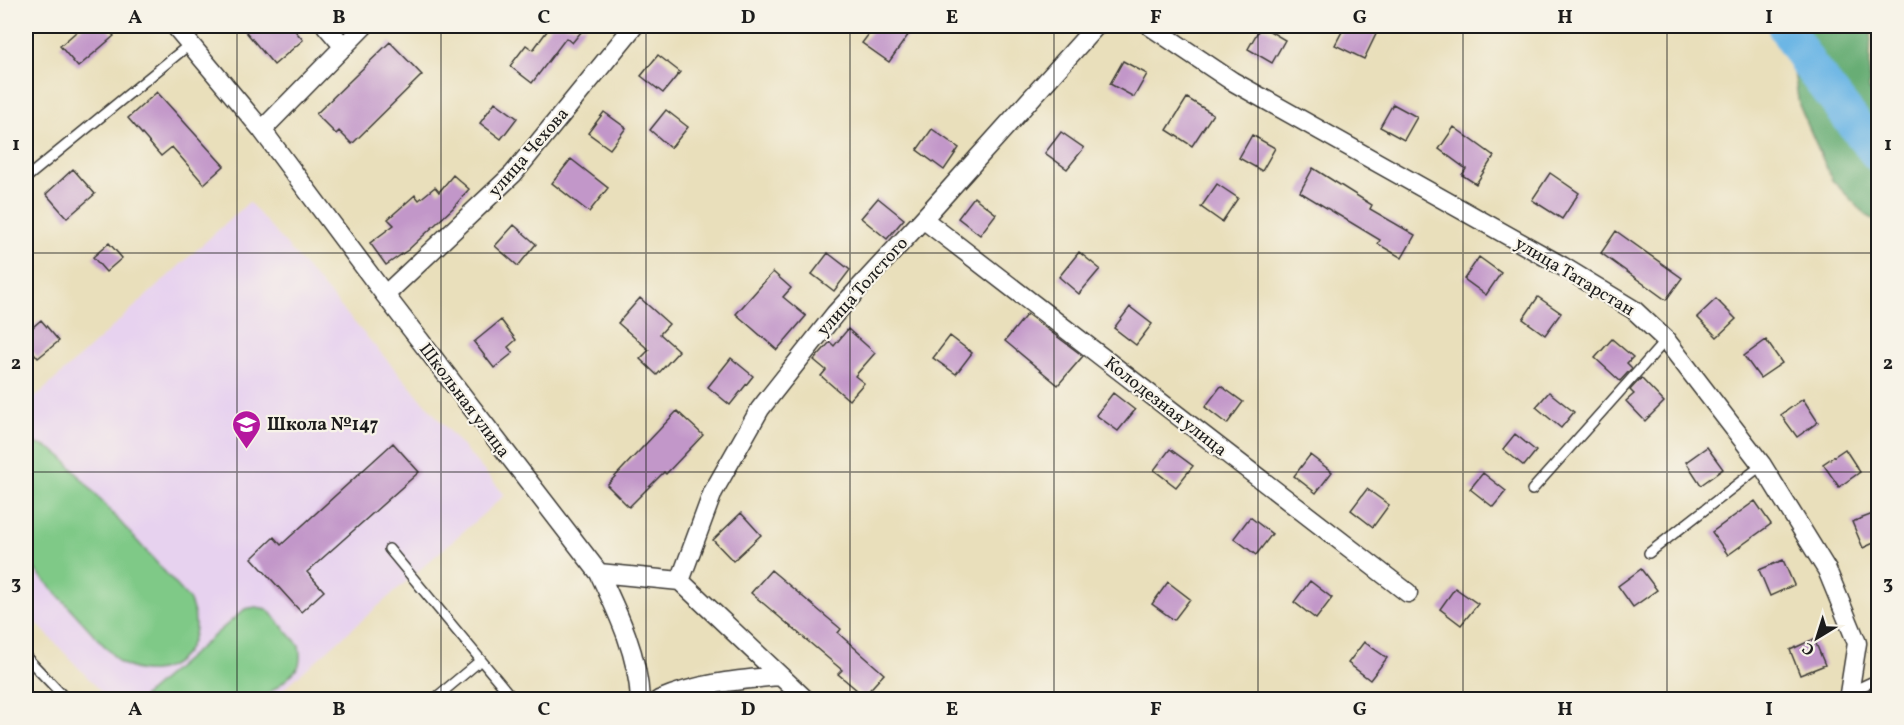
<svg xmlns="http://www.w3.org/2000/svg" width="1904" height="725" viewBox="0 0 1904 725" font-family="Vollkorn,serif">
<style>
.built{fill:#e7d2ef}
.green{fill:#7fc987;stroke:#4e7252;stroke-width:1.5}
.forest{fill:#67ad74;stroke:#426448;stroke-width:1.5}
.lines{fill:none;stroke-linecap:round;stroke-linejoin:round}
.river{stroke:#6cb6e5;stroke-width:36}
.building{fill:#c297c9}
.lane-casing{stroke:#3b3934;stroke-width:12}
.street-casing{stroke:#3b3934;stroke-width:21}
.lane{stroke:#fff;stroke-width:9}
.street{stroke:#fff;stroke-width:18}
.grid{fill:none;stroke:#1c1c1c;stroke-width:1.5;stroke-opacity:0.55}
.labels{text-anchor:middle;stroke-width:4.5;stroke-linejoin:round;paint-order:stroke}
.street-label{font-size:18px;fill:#1c1c1c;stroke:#f7f3e8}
.poi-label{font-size:18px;font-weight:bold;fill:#1c1c1c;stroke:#f7f3e8;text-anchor:start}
.neatline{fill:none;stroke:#1c1c1c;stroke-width:2}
.grid-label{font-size:20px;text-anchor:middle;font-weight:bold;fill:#1c1c1c}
</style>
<rect width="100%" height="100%" fill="#f7f3e8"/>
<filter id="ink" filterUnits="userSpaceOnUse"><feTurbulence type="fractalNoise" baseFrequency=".0167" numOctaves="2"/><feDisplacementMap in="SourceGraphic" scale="12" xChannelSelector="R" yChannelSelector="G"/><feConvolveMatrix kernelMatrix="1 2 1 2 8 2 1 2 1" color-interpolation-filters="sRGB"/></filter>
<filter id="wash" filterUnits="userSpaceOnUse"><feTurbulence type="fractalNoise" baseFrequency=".008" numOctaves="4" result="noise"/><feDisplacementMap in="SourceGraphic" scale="24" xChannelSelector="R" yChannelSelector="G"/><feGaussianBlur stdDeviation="1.35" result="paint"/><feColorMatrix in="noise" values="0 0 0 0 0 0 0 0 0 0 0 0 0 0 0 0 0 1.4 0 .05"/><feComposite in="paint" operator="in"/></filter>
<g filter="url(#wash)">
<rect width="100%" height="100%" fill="#e9dfbb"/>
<!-- built -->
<path class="built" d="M249,202l256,293 -233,204h-164l-82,-87v-206z"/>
<!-- green -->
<path class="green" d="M26,443c15,0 26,5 38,16l125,140c23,48 -24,92 -70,63l-93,-102z
M256,607l11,2 32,36c1,6 2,14 0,20 -4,10 -29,27 -37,34h-120l3,-4 100,-86z"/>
<!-- forest -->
<path class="forest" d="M1787,26h91v7h-7l-2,56 9,13v120l-12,-7 -34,-35 -33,-75z"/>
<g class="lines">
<!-- river -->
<path class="river" d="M1785,26l24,39 69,89"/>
</g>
<g id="blocks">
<!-- building -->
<path class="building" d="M83,26h22l9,10 -36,31 -18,-21z
M241,26h50l12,14 -29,25z
M549,26h37l-14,17 -6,-5 -34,45 -22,-17 16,-21 7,5 17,-23z
M875,26h28l8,5 -22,31 -27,-19z
M1261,26l24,14 -13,23 -24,-14z
M1345,26h35l-16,33 -29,-14z
M390,42l32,33 -70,69 -13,-13 -3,3 -20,-20z
M658,55l22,17 -17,21 -22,-17z
M1123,61l24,13 -13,23 -24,-13z
M157,92l67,74 -20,18 -32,-37 -11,9 -33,-38z
M1187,98l26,16 -21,32 -25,-16z
M495,102l22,16 -16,21 -21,-16z
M1393,104l24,13 -13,23 -24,-13z
M666,110l22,17 -17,21 -21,-18z
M604,112l22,16 -16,21 -22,-16z
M1454,127l40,29 -18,28 -14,-9 4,-6 -27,-20z
M932,129l27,19 -15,22 -27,-20z
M1061,132l23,16 -17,21 -22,-16z
M1252,135l23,13 -13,23 -23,-13z
M571,159l37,29 -19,24 -37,-29z
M1313,168l59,37 -2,4 45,26 -13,23 -24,-14 2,-4 -80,-48z
M73,169l22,25 -28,24 -21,-24z
M1550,173l29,20 -17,26 -30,-19z
M453,175l16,14 -16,19 -45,42 -22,15 -16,-22 24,-18 -6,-6 27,-24 4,5 16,-13 4,5z
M1217,184l21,14 -16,24 -21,-15z
M974,197l22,17 -16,21 -22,-17z
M878,198l26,21 -17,20 -26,-21z
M514,225l22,19 -18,22 -23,-20z
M1616,231l66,47 -16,22 -65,-47z
M109,243l13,15 -16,14 -13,-15z
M1079,252l21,17 -21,25 -20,-17z
M828,253l22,17 -16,21 -22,-17z
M1479,257l22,16 -15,22 -22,-16z
M773,272l18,16 -8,9 23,19 -29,34 -41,-36z
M1538,297l23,16 -16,22 -22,-16z
M640,298l29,26 -9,10 19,17 -22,24 -17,-16 9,-9 -31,-27z
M1716,299l20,20 -19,18 -20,-20z
M1130,307l22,17 -16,21 -22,-17z
M1027,314l56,42 -25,29 -53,-44z
M41,320l18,21 -21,17 -12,-15v-10z
M501,320l15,20 -8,7 5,6 -19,15 -20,-26z
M848,329l27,24 -20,23 9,7 -15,17 -28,-24 5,-6 -12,-10 16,-18 4,4z
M950,336l22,17 -16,21 -23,-16z
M1612,339l21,18 -6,6 5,5 -12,13 -25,-23z
M1766,340l16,23 -22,15 -16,-22z
M731,358l22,18 -23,29 -22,-18z
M1641,378l23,24 -19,19 -19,-20 8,-7 -4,-4z
M1221,386l22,16 -16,22 -22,-17z
M1549,392l25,20 -13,16 -25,-21z
M1113,393l22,17 -17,21 -22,-16z
M1803,399l15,23 -21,15 -16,-22z
M677,411l26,24 -37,39 -2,-2 -35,35 -22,-22z
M1515,434l21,17 -12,15 -21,-17z
M393,443l26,29 -112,100 17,19 -23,21 -49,-54 22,-21 7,8z
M1707,447l16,22 -22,16 -15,-23z
M1170,449l23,17 -17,21 -22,-17z
M1845,449l15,23 -21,15 -16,-23z
M1310,455l22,17 -16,21 -22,-17z
M1483,473l23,18 -13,16 -23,-18z
M1367,489l22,16 -16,22 -22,-17z
M1755,501l16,23 -43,31 -16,-23z
M1878,512v29l-15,7 -11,-26z
M741,513l20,22 -28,26 -20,-21z
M1250,517l22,17 -16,21 -22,-17z
M1783,560l11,25 -24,11 -11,-26z
M1641,569l16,21 -24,17 -15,-21z
M771,570l70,59 -3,4 46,41 -20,22 -26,-22 4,-4 -91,-77z
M1310,581l22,17 -16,21 -22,-17z
M1168,582l22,17 -16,21 -22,-16z
M1455,588l23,16 -17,21 -21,-16z
M1814,639l11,26 -25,10 -10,-25z
M1364,642l23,16 -17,22 -22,-17z"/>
</g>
</g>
<g filter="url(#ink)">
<use href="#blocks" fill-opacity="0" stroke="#3b3934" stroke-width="1.5"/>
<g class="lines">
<defs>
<path id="lane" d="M26,178l164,-134
M1532,490l134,-150
M389,549l125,151
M1649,553l113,-88
M26,657l41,43
M1850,692l28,-13
M433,700l48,-40"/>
<path id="street" d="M175,26l87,104 123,165 214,278 81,8 126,119
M326,26l18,21
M1150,26l82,55 330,185 72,44 32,30 96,125 65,105 30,73 -9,57
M262,130l102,-104
M923,219l485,374
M385,295l128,-121 121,-148
M599,573c19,40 39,81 41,127
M680,581l33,-89 47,-83 75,-95 88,-95 173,-193
M659,700c39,-17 79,-20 121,-24"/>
</defs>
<!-- lane casing -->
<use href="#lane" class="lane-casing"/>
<!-- street casing -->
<use href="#street" class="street-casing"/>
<!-- lane -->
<use href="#lane" class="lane"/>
<!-- street -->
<use href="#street" class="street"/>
</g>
</g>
<!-- grid -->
<path class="grid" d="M237,26v674M441,26v674M646,26v674M850,26v674M1054,26v674M1258,26v674M1463,26v674M1667,26v674M26,253h1852M26,472h1852"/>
<!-- icons -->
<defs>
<symbol id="school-pin" viewBox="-11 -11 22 30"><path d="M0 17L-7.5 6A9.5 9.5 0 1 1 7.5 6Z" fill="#b5179e" stroke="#f7f3e8"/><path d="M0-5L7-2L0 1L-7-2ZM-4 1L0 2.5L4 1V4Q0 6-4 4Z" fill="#fff"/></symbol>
</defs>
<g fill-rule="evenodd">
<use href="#school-pin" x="230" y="408" width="33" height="45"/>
</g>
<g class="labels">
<!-- street labels -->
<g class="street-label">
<text transform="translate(528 152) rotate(-49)" y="6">улица Чехова</text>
<text transform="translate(1575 276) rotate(31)" y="6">улица Татарстан</text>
<text transform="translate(862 286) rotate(-48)" y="6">улица Толстого</text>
<text transform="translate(465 400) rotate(53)" y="6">Школьная улица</text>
<text transform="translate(1166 406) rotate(38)" y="6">Колодезная улица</text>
</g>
<!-- poi labels -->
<g class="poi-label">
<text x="267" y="430">Школа №147</text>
</g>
</g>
<!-- margin -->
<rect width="1904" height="725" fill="none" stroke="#f7f3e8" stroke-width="66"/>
<!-- north arrow -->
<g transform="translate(1817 638) rotate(218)" stroke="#f7f3e8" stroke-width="4.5" paint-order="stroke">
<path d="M0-4.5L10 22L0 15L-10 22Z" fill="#1c1c1c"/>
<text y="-9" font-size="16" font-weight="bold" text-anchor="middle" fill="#1c1c1c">С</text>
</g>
<rect x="33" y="33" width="1838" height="659" class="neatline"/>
<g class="grid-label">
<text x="135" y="23">A</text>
<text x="339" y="23">B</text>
<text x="544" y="23">C</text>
<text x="748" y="23">D</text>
<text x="952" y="23">E</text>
<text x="1156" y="23">F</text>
<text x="1360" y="23">G</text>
<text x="1565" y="23">H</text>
<text x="1769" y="23">I</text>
<text x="16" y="150">1</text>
<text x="1888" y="150">1</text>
<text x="16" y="369">2</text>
<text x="1888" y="369">2</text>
<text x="16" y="589">3</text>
<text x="1888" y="589">3</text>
<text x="135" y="715">A</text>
<text x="339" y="715">B</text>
<text x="544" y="715">C</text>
<text x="748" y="715">D</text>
<text x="952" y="715">E</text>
<text x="1156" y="715">F</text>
<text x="1360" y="715">G</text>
<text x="1565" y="715">H</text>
<text x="1769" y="715">I</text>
</g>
</svg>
